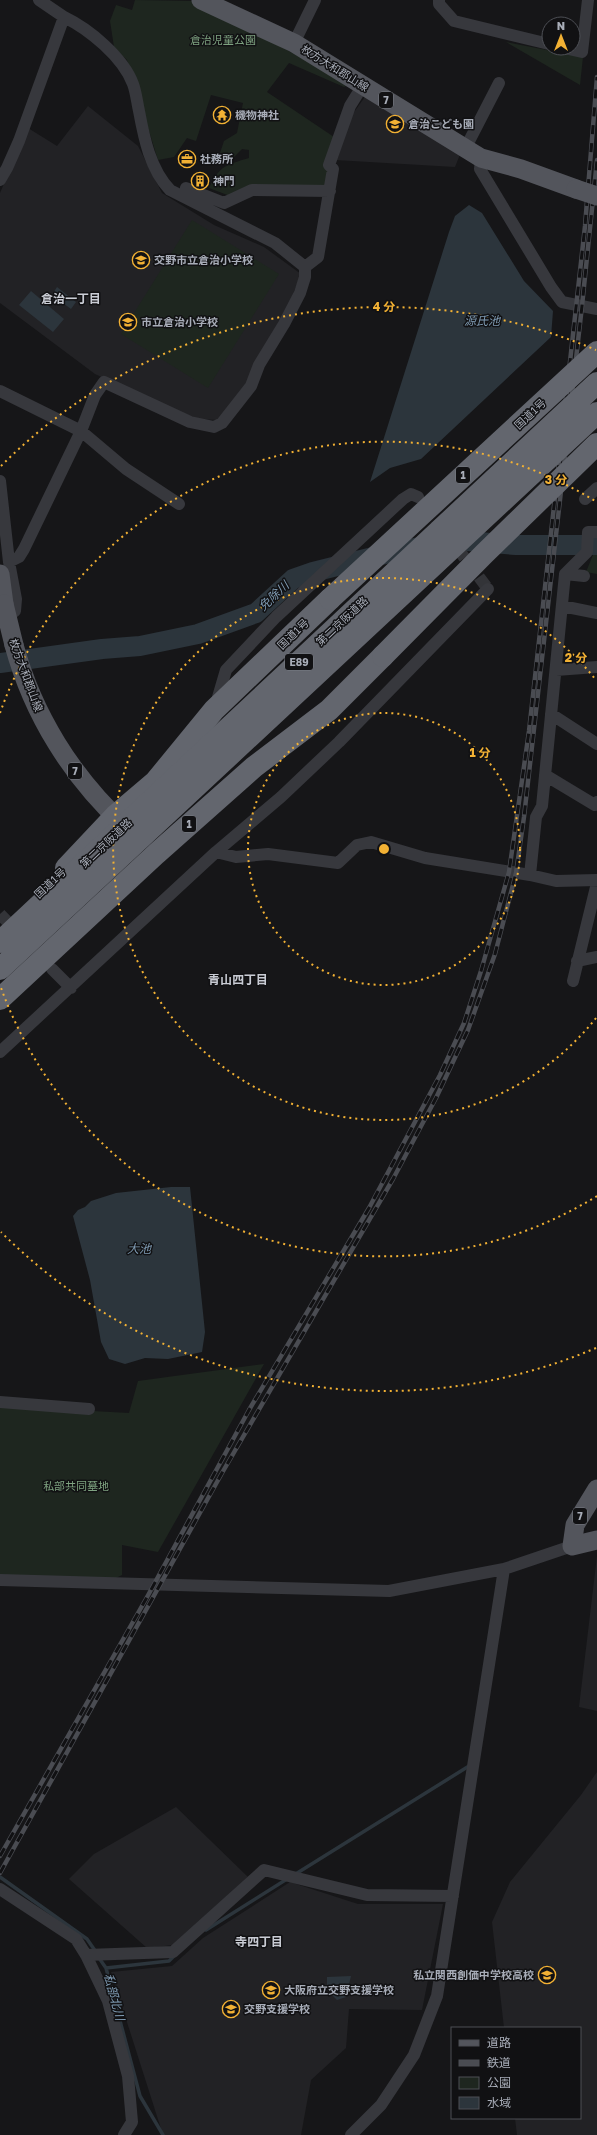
<svg xmlns="http://www.w3.org/2000/svg" width="597" height="2135" viewBox="0 0 597 2135" font-family="'Golos Text','Noto Sans JP',sans-serif">
<style>
.built{fill:#222225}
.green{fill:#1e261f}
.water{fill:#2c353c}
.lines{fill:none;stroke-linecap:round;stroke-linejoin:round}
.stream{stroke:#2c353c;stroke-width:3.5}
.river{stroke:#2c353c;stroke-width:20}
.street-tunnel{stroke:#333438;stroke-width:12;stroke-dasharray:12 6;stroke-linecap:butt}
.street{stroke:#37383d;stroke-width:12}
.primary{stroke:#53555c;stroke-width:19}
.highway{stroke:#63666e;stroke-width:22}
.rail-casing{stroke:#4a4c52;stroke-width:4.5}
.rail{stroke:#111113;stroke-width:3;stroke-dasharray:9;stroke-linecap:butt}
.primary-bridge{stroke:#53555c;stroke-width:19}
.highway-bridge{stroke:#63666e;stroke-width:22}
.ring{fill:none;stroke:#f2b134;stroke-width:2;stroke-dasharray:2 4}
.labels{text-anchor:middle;stroke-width:3;stroke-linejoin:round;paint-order:stroke}
.shield{fill:#111113;stroke:#7b7e86;stroke-width:1}
.shield-label{font-size:10px;font-weight:bold;fill:#a8adb8}
.park-label{font-size:11px;fill:#7fa381;stroke:#111113}
.street-label{font-size:11px;fill:#a8adb8;stroke:#111113}
.poi-label{font-size:11px;font-weight:bold;fill:#a8adb8;stroke:#111113;text-anchor:start}
.neighbourhood-label{font-size:12px;font-weight:bold;fill:#c9ccd4;stroke:#111113}
.water-label{font-size:12px;font-style:italic;fill:#7f9bb3;stroke:#111113}
.centre{fill:#f2b134;stroke:#111113;stroke-width:2}
.ring-label{font-size:12px;text-anchor:middle;font-weight:bold;fill:#f2b134;stroke:#111113;stroke-width:3;stroke-linejoin:round;paint-order:stroke}
</style>
<rect width="100%" height="100%" fill="#161618"/>
<!-- built -->
<path class="built" d="M367,94l94,58 -6,15 -120,-7 17,-45z
M88,106l50,40 24,47 52,32 50,22 37,27 -18,45 -36,64 -27,37 -29,-1 -96,-45 -95,-71v-110l28,-65 29,18z
M597,1556v155l-18,-4z
M597,1772v363h-80l-2,-17h65v-90h-76l-12,-106 18,-40 71,-87z
M176,1807l72,70 -75,68 -26,3 -78,-69 25,-25z
M290,1882l68,22h85l-21,106 -73,-1 -3,39 -35,32 -10,55h-138l-52,-163 61,-6 31,-28z"/>
<!-- green -->
<path class="green" d="M135,0l61,1 154,83 -6,3 -55,-24 -22,29 67,45 -8,50 -96,9 -21,-8c11,-23 17,-23 40,-30v-8l-7,-1 -9,9 -13,-5 4,-12 13,-8 6,-30 -32,-8 -15,46 -9,-3 -13,19 -16,3 -31,-100 -13,-13 -4,-26 6,-16 16,5z
M506,42l77,15 -3,28z
M192,220l87,54 -71,114 -87,-54z
M595,550l2,1v23l-11,-2z
M264,1364l-106,188 -36,-7v30l-8,4 -114,-2v-171l129,7 9,-32z"/>
<!-- water -->
<path class="water" d="M469,205l13,8 42,68 29,30 -2,26 -130,122 -31,9 -20,14 79,-250 6,-16z
M57,287l19,15 -5,7 -19,-14z
M31,291l33,28 -11,13 -34,-27z
M171,1187h19l15,145 -3,20 -34,7 -23,-1 -20,6 -16,-5 -8,-17 -11,-62 -17,-64 5,-6 7,-3 6,-6 25,-8z
M351,1976l-5,21 -9,3 -10,-10v-13z"/>
<g class="lines">
<!-- stream -->
<path class="stream" d="M294,1875l175,-109
M0,1877l87,62 9,13
M206,1930l81,-51
M99,1958l7,10 34,128 23,39
M106,1968l63,-7 6,-6"/>
<!-- river -->
<path class="river" d="M0,663l102,-14 38,-3 58,-12 58,-21 37,-34 20,-7 76,-19 66,-13 61,5h81"/>
<!-- street-tunnel -->
<path class="street-tunnel" d="M425,505l63,84
M0,914l17,18"/>
<!-- street -->
<path class="street" d="M439,0v4l15,17 95,23
M294,43l21,-43
M564,48l18,4 6,-52
M465,149l34,-66
M481,158l-1,11 71,118 11,15 35,7
M0,180l7,-12 12,-27 45,-124 -25,-17
M186,188l38,15 28,-13 78,1
M305,267l13,-10 15,-88 -4,-4 21,-59 13,-21
M0,391l81,40 45,38 53,35
M0,481l9,81 7,37 -1,12 -12,7
M585,499l12,-11
M9,562l10,-5 5,-8 57,-118 14,-36 9,-13 86,40 24,5 8,-4 29,-37 8,-21 25,-41 16,-31 5,-16v-10l-30,-24 -105,-53c-20,-21 -26,-52 -31,-79 -2,-9 -3,-19 -6,-27 -10,-27 -44,-55 -69,-67
M565,574l19,2
M562,606l35,7
M556,670l41,-3
M216,704l10,-34 50,-53 127,-118 8,-5 7,3
M551,714l46,30
M545,775l50,30 2,-3
M216,852l20,5 32,-3 70,9 19,-18 14,-3 54,16 105,17 26,6 41,-1
M530,875l6,-58 6,-11 23,-232 22,-22 1,-20h9
M577,961l20,-4
M52,969l19,19
M573,981l24,-98
M0,1052l216,-200 65,-55 58,-55 149,-153
M0,1402l89,7
M0,1580l389,11 115,-22 68,-23
M0,1889l76,50 10,16 22,46 20,75 4,46 -8,13
M86,1955l87,-3 91,-82 103,25 86,1
M351,2135l30,-30 33,-50 23,-59 67,-427"/>
<!-- primary -->
<path class="primary" d="M201,0l93,43 187,115 40,11 55,20
M0,574l4,30
M14,645c19,70 58,132 111,181
M597,1489l-22,36 -3,21 25,-6"/>
<!-- highway -->
<path class="highway" d="M66,868l49,-52 40,-34 59,-72 116,-111
M0,999l156,-145 98,-87 75,-57 54,-54"/>
<defs>
<path id="rail" d="M0,1856l146,-257 103,-189 120,-202 71,-133 24,-52 17,-52 28,-99 20,-141 29,-261 27,-244 12,-149
M0,1873l222,-400 171,-294 43,-81 32,-68 27,-76 21,-81 8,-56 58,-511 15,-146"/>
</defs>
<!-- rail casing -->
<use href="#rail" class="rail-casing"/>
<!-- rail -->
<use href="#rail" class="rail"/>
<!-- primary-bridge -->
<path class="primary-bridge" d="M576,189l21,7
M4,604l10,41"/>
<!-- highway-bridge -->
<path class="highway-bridge" d="M330,599l267,-247
M383,656l101,-102 113,-110
M0,942l597,-559
M0,969l597,-556"/>
</g>
<!-- distance rings -->
<g class="ring">
<circle cx="384" cy="849" r="136"/>
<path d="M596 1018A271 271 0 1 1 596 680"/>
<path d="M597 1196A407 407 0 0 1 0 985M0 713A407 407 0 0 1 597 502"/>
<path d="M596 1348A542 542 0 0 1 1 1232M1 466A542 542 0 0 1 596 350"/>
</g>
<!-- icons -->
<defs>
<symbol id="temple-ring" viewBox="-11 -11 22 22"><circle r="9.5" fill="#111113" stroke="#f2b134" stroke-width="1.5"/><path d="M0-6L5-2H3V0L6.5 2.5H4V6H1.5V3h-3V6H-4V2.5H-6.5L-3 0V-2H-5Z" fill="#f2b134"/></symbol>
<symbol id="school-ring" viewBox="-11 -11 22 22"><circle r="9.5" fill="#111113" stroke="#f2b134" stroke-width="1.5"/><path d="M0-5L7-2L0 1L-7-2ZM-4 1L0 2.5L4 1V4Q0 6-4 4Z" fill="#f2b134"/></symbol>
<symbol id="office-ring" viewBox="-11 -11 22 22"><circle r="9.5" fill="#111113" stroke="#f2b134" stroke-width="1.5"/><path d="M-6-3h4V-5.5h4V-3h4V5H-6ZM-1-4.5V-3h2v-1.5ZM-6 0V1H6V0Z" fill="#f2b134"/></symbol>
<symbol id="building-ring" viewBox="-11 -11 22 22"><circle r="9.5" fill="#111113" stroke="#f2b134" stroke-width="1.5"/><path d="M-4-6H4V6H1V3H-1V6H-4ZM-2.5-4.3h1.7v1.8h-1.7ZM.8-4.3h1.7v1.8H.8ZM-2.5-1h1.7V.8h-1.7ZM.8-1h1.7V.8H.8Z" fill="#f2b134"/></symbol>
</defs>
<g fill-rule="evenodd">
<use href="#temple-ring" x="212" y="105" width="20" height="20"/>
<use href="#school-ring" x="385" y="114" width="20" height="20"/>
<use href="#office-ring" x="177" y="149" width="20" height="20"/>
<use href="#building-ring" x="190" y="171" width="20" height="20"/>
<use href="#school-ring" x="131" y="250" width="20" height="20"/>
<use href="#school-ring" x="118" y="312" width="20" height="20"/>
<use href="#school-ring" x="537" y="1965" width="20" height="20"/>
<use href="#school-ring" x="261" y="1980" width="20" height="20"/>
<use href="#school-ring" x="221" y="1999" width="20" height="20"/>
</g>
<g class="labels">
<!-- shield labels -->
<g class="shield">
<rect x="379" y="92" width="14" height="16" rx="3"/>
<rect x="456" y="467" width="14" height="16" rx="3"/>
<rect x="285" y="654" width="28" height="16" rx="3"/>
<rect x="68" y="763" width="14" height="16" rx="3"/>
<rect x="182" y="816" width="14" height="16" rx="3"/>
<rect x="573" y="1508" width="14" height="16" rx="3"/>
</g>
<g class="shield-label">
<text x="386" y="104">7</text>
<text x="463" y="479">1</text>
<text x="299" y="666">E89</text>
<text x="75" y="775">7</text>
<text x="189" y="828">1</text>
<text x="580" y="1520">7</text>
</g>
<!-- park labels -->
<g class="park-label">
<text x="223" y="44">倉治児童公園</text>
<text x="76" y="1490">私部共同墓地</text>
</g>
<!-- street labels -->
<g class="street-label">
<text transform="translate(335 68) rotate(32)" y="4">枚方大和郡山線</text>
<text transform="translate(530 414) rotate(-43)" y="4">国道1号</text>
<text transform="translate(342 621) rotate(-43)" y="4">第二京阪道路</text>
<text transform="translate(293 634) rotate(-44)" y="4">国道1号</text>
<text transform="translate(26 675) rotate(70)" y="4">枚方大和郡山線</text>
<text transform="translate(106 843) rotate(-43)" y="4">第二京阪道路</text>
<text transform="translate(50 883) rotate(-43)" y="4">国道1号</text>
</g>
<!-- poi labels -->
<g class="poi-label">
<text x="235" y="119">機物神社</text>
<text x="408" y="128">倉治こども園</text>
<text x="200" y="163">社務所</text>
<text x="213" y="185">神門</text>
<text x="154" y="264">交野市立倉治小学校</text>
<text x="141" y="326">市立倉治小学校</text>
<text x="534" y="1979" text-anchor="end">私立関西創価中学校高校</text>
<text x="284" y="1994">大阪府立交野支援学校</text>
<text x="244" y="2013">交野支援学校</text>
</g>
<!-- neighbourhood labels -->
<g class="neighbourhood-label">
<text x="71" y="303">倉治一丁目</text>
<text x="238" y="984">青山四丁目</text>
<text x="259" y="1946">寺四丁目</text>
</g>
<!-- water labels -->
<g class="water-label">
<text x="482" y="325">源氏池</text>
<text transform="translate(274 596) rotate(-43)" y="4">免除川</text>
<text x="139" y="1253">大池</text>
<text transform="translate(114 1997) rotate(75)" y="4">私部北川</text>
</g>
</g>
<circle cx="384" cy="849" r="6" class="centre"/>
<g class="ring-label">
<text x="384" y="311">4 分</text>
<text x="556" y="484">3 分</text>
<text x="576" y="662">2 分</text>
<text x="480" y="757">1 分</text>
</g>
<!-- legend -->
<rect x="451" y="2027" width="130" height="92" fill="#111113" stroke="#4d4f55"/>
<rect x="459" y="2040" width="20" height="6" fill="#53555c" stroke="#4d4f55"/>
<text x="487" y="2047" font-size="12" fill="#a8adb8">道路</text>
<rect x="459" y="2060" width="20" height="6" fill="#4a4c52" stroke="#4d4f55"/>
<text x="487" y="2067" font-size="12" fill="#a8adb8">鉄道</text>
<rect x="459" y="2077" width="20" height="12" fill="#1e261f" stroke="#4d4f55"/>
<text x="487" y="2087" font-size="12" fill="#a8adb8">公園</text>
<rect x="459" y="2097" width="20" height="12" fill="#2c353c" stroke="#4d4f55"/>
<text x="487" y="2107" font-size="12" fill="#a8adb8">水域</text>
<!-- north arrow -->
<g transform="translate(561 36)"><circle r="19" fill="#111113" stroke="#4d4f55"/>
<path d="M0-3L7 15L0 10L-7 15Z" fill="#f2b134"/>
<text y="-6" font-size="11" font-weight="bold" text-anchor="middle" fill="#a8adb8">N</text>
</g>
</svg>
